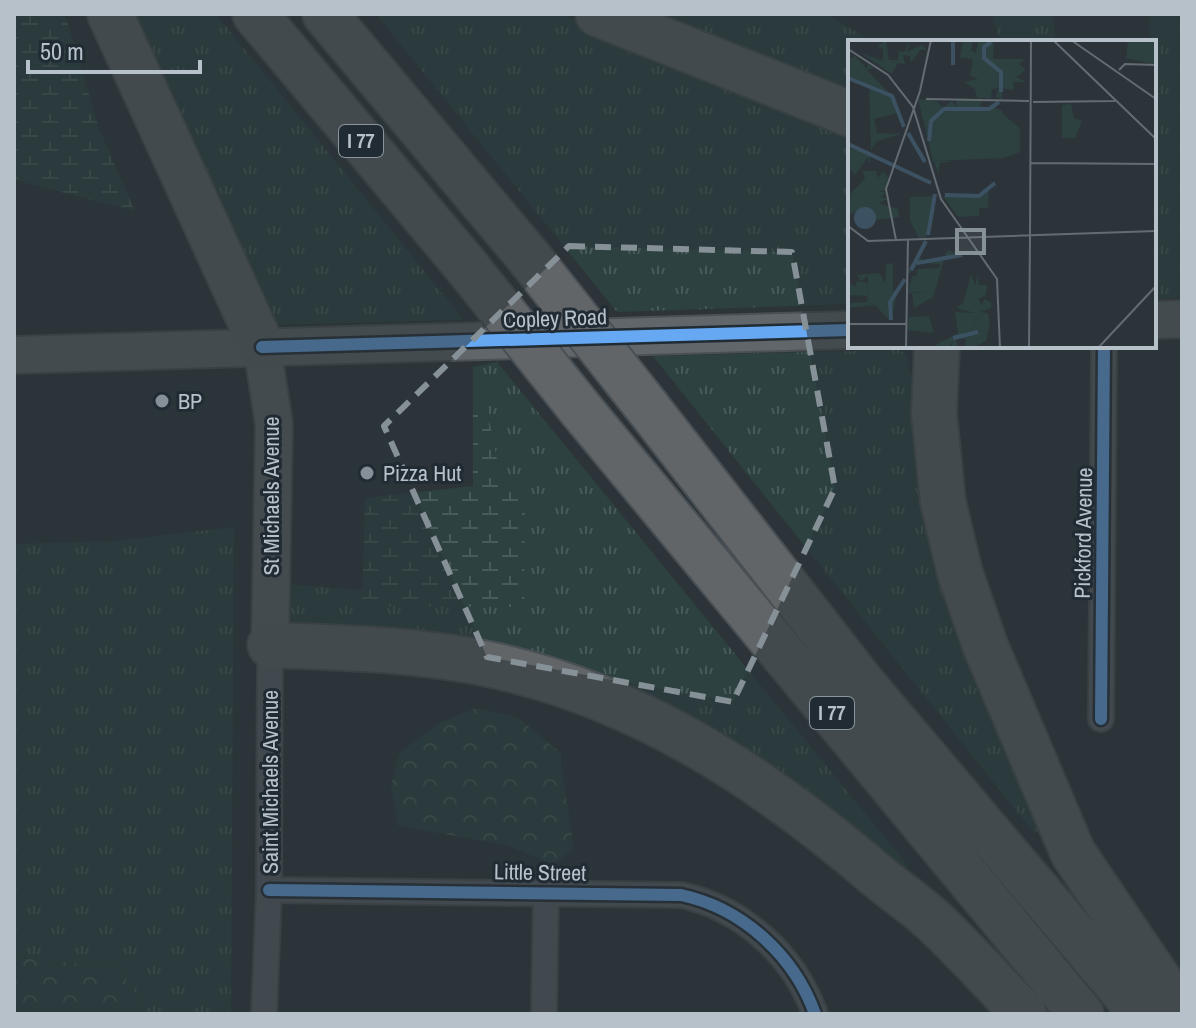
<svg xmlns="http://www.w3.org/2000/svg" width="1196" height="1028" viewBox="0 0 1196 1028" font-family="'Archivo Narrow',sans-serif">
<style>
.grass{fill:url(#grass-tufts)}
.forest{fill:url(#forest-crowns)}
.wetland{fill:url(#wetland-marsh)}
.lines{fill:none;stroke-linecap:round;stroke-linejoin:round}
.street-casing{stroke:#4a5054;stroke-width:28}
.secondary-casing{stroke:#4a5054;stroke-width:40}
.highway-casing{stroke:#495055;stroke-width:48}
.street{stroke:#5d6268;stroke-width:24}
.secondary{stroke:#61666b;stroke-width:36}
.highway{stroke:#616567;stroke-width:44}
.highway-bridge-casing{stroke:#495055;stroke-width:48;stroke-linecap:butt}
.highway-bridge{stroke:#616567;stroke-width:44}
.cycleway-casing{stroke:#202b34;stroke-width:17}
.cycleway{stroke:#66a8f1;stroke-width:12}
.marked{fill:none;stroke:#869097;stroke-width:6;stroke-dasharray:16 10;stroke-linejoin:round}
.poi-dot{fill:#869097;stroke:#202b34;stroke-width:3}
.labels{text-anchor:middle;stroke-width:6;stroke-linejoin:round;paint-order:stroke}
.shield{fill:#202b34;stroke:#8a949c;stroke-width:2}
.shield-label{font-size:20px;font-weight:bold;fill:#b7c1c9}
.street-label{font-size:22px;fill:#b7c1c9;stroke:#202b34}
.poi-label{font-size:22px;fill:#b7c1c9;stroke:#202b34;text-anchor:start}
.inset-river{fill:none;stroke:#3c5262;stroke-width:4}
.inset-road{fill:none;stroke:#646c73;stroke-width:2}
.view{fill:#869097;fill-opacity:0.15;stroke:#869097;stroke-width:4}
.inset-edge{fill:none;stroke:#b7c1c9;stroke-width:4}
</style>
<defs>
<pattern id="grass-tufts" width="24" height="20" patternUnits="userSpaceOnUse" patternTransform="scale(2)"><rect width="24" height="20" fill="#2c4140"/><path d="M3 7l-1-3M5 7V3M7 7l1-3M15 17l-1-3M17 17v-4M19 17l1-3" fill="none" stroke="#485b5a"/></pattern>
<pattern id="forest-crowns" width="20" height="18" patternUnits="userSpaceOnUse" patternTransform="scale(2)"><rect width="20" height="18" fill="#2c4140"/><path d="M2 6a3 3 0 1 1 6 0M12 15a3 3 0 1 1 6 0" fill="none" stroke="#485b5a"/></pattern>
<pattern id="wetland-marsh" width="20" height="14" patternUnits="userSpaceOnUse" patternTransform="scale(2)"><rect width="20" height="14" fill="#2c4140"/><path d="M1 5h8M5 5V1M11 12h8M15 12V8" fill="none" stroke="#485b5a"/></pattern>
</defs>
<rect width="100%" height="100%" fill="#2c3439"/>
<!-- grass -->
<path class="grass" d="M130,14h86l248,306 -197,5z
M376,14h185l168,74 121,42v174l-233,8z
M640,14h186l48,28h-24v54z
M992,14h62l1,28h-55z
M1149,14h33v283l-26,2 -2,-257h-4z
M899,350l7,4c14,53 13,108 22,162 20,118 65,207 120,310l-14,7 -381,-477z
M497,362l411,504 -9,8 -191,-143 -404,-97 -20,-23 1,-27 79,6 -1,16 140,-115 -17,-86h-13v-38z
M234,527l-3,487h-81l-33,-47 -103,-10v-413l99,-3z"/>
<!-- forest -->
<path class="forest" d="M477,708l40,9 44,36c1,33 10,62 12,95l-19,17 -47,-20 -109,-19 -7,-40 8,-33 42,-31z
M14,957l103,10 33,47h-136z"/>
<!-- wetland -->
<path class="wetland" d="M14,14h51l34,114 36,83 -121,-31z
M486,404l17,86 22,2 -1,115 -162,-1 3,-108 108,-12v-81z"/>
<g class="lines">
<defs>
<path id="street" d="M1101,719l3,-373
M269,890l412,5c61,13 113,60 134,119
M264,1014l5,-124 1,-245
M544,1014l2,-122"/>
<path id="secondary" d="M1154,320l28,-1
M262,347l12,77 -4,221
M14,355l836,-25"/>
<path id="highway" d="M110,14l152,333
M255,14l212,253
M325,14l206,246
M598,14l252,100
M937,346l-3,67 9,89 17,71 25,72 88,208 109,161
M648,408l215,276 279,330
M582,411l499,603
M270,645c73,3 147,4 218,19 149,31 272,112 386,209 21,18 46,34 66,54 29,28 56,58 84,87"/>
</defs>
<!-- street casing -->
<use href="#street" class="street-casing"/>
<!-- secondary casing -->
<use href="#secondary" class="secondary-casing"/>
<!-- highway casing -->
<use href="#highway" class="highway-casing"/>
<!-- street -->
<use href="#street" class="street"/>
<!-- secondary -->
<use href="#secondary" class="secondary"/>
<!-- highway -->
<use href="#highway" class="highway"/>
<defs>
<path id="highway-bridge" d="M531,260l117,148
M467,267l115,144"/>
</defs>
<!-- highway-bridge casing -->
<use href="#highway-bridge" class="highway-bridge-casing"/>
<!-- highway-bridge -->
<use href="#highway-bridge" class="highway-bridge"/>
<defs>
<path id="cycleway" d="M262,347l588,-17
M1101,719l3,-373
M269,890l412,5c61,13 113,60 134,119"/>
</defs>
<!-- cycleway casing -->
<use href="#cycleway" class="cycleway-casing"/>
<!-- cycleway -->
<use href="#cycleway" class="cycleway"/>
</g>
<!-- marked area -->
<path d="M0 0H1196V1028H0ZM569,246l223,6 43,236 -102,214 -246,-45 -103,-231z" fill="#2c3439" fill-opacity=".55" fill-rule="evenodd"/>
<path class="marked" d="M569,246l223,6 43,236 -102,214 -246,-45 -103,-231z"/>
<!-- markers -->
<g class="poi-dot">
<circle cx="162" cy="401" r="8"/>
<circle cx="367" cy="473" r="8"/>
</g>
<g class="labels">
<!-- shield labels -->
<g class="shield">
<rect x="339" y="125" width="44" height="32" rx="6"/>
<rect x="810" y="697" width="44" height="32" rx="6"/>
</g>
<g class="shield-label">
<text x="361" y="148">I 77</text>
<text x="832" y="720">I 77</text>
</g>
<!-- street labels -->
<g class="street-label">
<text transform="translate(555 318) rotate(-2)" y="8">Copley Road</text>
<text transform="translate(271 496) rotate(-90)" y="8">St Michaels Avenue</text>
<text transform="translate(1083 533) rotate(-89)" y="8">Pickford Avenue</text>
<text transform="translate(270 782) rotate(-90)" y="8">Saint Michaels Avenue</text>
<text transform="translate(540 872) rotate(1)" y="8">Little Street</text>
</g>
<!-- poi labels -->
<g class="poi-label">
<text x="178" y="409">BP</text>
<text x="383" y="481">Pizza Hut</text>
</g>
</g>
<!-- overview -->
<g transform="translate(848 40)">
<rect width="308" height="308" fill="#2c3439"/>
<path d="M280,0h28v25l-30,-7zM70,59l16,1 2,13 -10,-3 -2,10 6,28 4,-25 13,-14 47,-2 26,21v24l-16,6 -71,3zM64,236h20l2,15 -26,2zM81,276l5,17 -27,-3 2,-13z" fill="#2c4140"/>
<path d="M38,0l3,20h9l1,-9 5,1 6,-12 -3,12 15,-7 5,5h-7l-9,13 -1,-7 -7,-1 2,9 -7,-1 -6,11 -31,-21 22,8v-13l-6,-1zM115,0l10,1 -2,9 5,3 2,-13h16l-1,19h32l-6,5 7,6 -10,7 10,5h-13l1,8 -12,-2v11l-7,-2 4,-9 -7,1 -1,9h-14l-2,-9 -11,-7 14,-3 -8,-4 3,-16 -13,-1zM7,16l12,13 1,-5 6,4 -7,2 28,29 9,28 -6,-14 -24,6 3,14 25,1 -25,7 -6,9 -2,-64 -21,-7v-19zM87,59l8,9 9,-7 4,6v-7l26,1 -2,5 6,2 13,-7 -5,6 8,4 6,11 11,6 -13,-5 -10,-15 -9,8 2,-6 -24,7 -19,-7 -11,13 -1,37 22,1 -16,2 -2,11 -9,-30 -5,-24v-12l11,5zM0,108l23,6 -2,11 -1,-8 -13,18 -7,-9zM14,131h14l2,7 5,-7 5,6 -2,13 -8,2h8l-5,5 8,2 -11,4 20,6 1,8 -24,3 -9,-12 -18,7 3,-22 14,-15zM100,210l14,5 -18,5 -11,37 -19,11 -2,-15 22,-2 -2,-15h-16l2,-7 21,-1 1,-4 -21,-1 -11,12v-5l13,-13v4l21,-1zM123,234l4,11 3,-10 1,10h8l-1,10 -8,4 4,6 2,-6 7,3v6l-11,4 -7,16 -10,6 5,1 5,13h-15l7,-1 1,-8h-10l2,9h-7l2,-8 -4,8 -14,-3 23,-12 -3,-21 20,1 -19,-5 7,-5zM45,240v11l5,-3 -7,34 -16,-17 -27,3v-26l8,5 1,-6 11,2 -1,13 -17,-1 -1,8 18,-1 10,4 8,-23z" fill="#2c4140"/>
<path d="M45,223v17l-9,6 -6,20 -11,-4 1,-26 -7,5 -4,-6 23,-2 5,10 1,-19zM132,272l8,1 2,10 -4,18 -13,7 -5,-13 -6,-1 11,-6z" fill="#2c4140"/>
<path d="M223,64l3,14 8,3 -7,17h-13v-33zM141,148l-1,20h-9v8l-21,1 -15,-21h35zM86,156l-8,42h-7l-9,-18v-23z" fill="#2c4140"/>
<path d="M6 178a11 11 0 1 1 22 0a11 11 0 1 1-22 0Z" fill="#3c5262"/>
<path class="inset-river" d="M143,2l-7,5v11l17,14v20M105,25v-25M0,38l44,18 12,31M60,93l17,29M81,101l2,-20 13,-12h45l10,-7M0,104l83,39M97,155l34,1 16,-13M80,195l7,-41M69,223l45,-8M63,230l15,-29M43,280l-1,-18 15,-23M105,298l25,-6"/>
<path class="inset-road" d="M205,0l103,99M223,0l85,59M0,9l40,26 25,32 28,92 56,80 3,69M271,30l6,-6 31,1M78,59l103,2M185,62l82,-1M183,123l125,1M0,186l20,15 288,-10M182,195l1,-195M48,200l-10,-51 34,-98 11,-51M0,284h58M58,308l2,-109M181,308l1,-112M250,308l58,-62"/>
<path class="view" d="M109,190h27v23h-27z"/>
<rect width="308" height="308" class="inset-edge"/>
</g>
<!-- border -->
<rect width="1196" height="1028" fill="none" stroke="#b7c1c9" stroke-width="32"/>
<!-- scale -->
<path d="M28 60v12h172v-12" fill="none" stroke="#b7c1c9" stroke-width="4"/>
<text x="40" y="60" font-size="24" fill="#b7c1c9" stroke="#202b34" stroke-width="6" paint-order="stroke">50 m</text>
</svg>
